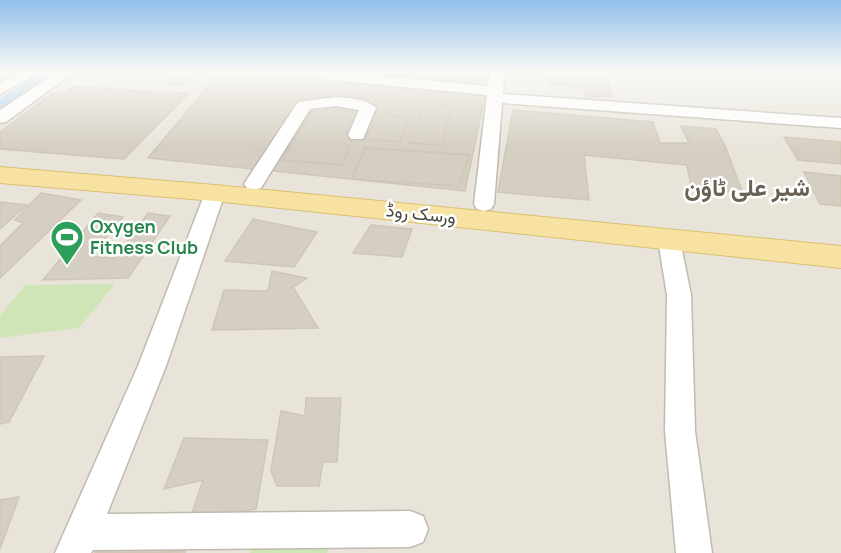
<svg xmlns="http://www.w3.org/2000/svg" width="841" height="553" viewBox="0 0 841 553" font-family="Manrope,Vazirmatn,sans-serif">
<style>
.residential{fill:#e8e4da}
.green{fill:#cfe5b8}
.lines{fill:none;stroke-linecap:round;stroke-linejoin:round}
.canal{fill:#aed0ec;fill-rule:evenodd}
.building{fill:#d5cec2;stroke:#d0c6b5;stroke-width:1.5}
.minor-casing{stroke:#c0baaf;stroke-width:3}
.major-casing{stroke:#dbc073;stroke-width:2}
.minor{fill:#fff;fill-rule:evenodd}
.major{fill:#f7e2a2;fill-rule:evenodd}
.labels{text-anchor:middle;stroke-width:5;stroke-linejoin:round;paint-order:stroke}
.street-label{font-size:18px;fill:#48433a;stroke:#fff}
.leisure-label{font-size:18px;font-weight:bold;fill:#27864d;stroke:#fff;text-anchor:start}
.district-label{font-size:24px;font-weight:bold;fill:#6a6152;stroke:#fff}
</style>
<rect width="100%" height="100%" fill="#f5f2ec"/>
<!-- residential -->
<path class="residential" d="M0,72h841v481h-841z"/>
<!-- green -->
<path class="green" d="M115,284l-36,44 -79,10v-22l25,-31z
M255,541l74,7 -2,5h-77z"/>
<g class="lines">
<!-- canal -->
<path class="canal" d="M41,72h17l-52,37 -6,2v-12z"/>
</g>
<!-- building -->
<path class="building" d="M220,72h270l-25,119 -317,-33z
M549,72h56l7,24 -26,1 -1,-8 -35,-6z
M177,77h14l-10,9 -14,-1z
M75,86l80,6 34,1 -65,66 -124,-10v-17l53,-39 10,1z
M425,102l27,4 -10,39 -33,-2z
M314,108l46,4 -17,53 -61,-5z
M513,110l140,12 7,21h29l-8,-17 35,3 9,17 18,47 -52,-6 -4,-22 -103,-10 5,45 -91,-8z
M380,115l29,1 -9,26 -35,-3z
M784,137l57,5v22l-43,-4z
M365,148l104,7 -10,31 -107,-7z
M804,172l37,4v30l-21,-2z
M41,193l40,7 -81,78v-32l23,-23 -8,-3z
M0,202l27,3 -27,24z
M98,213l25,4 -33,39 25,2 33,-45 22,3 -42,62 -85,2z
M253,219l64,13 -23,35 -69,-6z
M371,225l41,4 -10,28 -49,-4z
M272,271l35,7 -14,9 25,41 -106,2 12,-40 44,1z
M44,356l-35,66 -9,2v-67z
M306,398h35l-4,64h-14l-4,24h-42l-6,-15 10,-60 24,5z
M184,438l84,2 -12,69 -66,10 13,-39 -39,9z
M19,497l-19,52v-49z
M99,545l87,7 -91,1z"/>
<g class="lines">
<defs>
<path id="minor" d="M22,72h18l-40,22v-11z
M57,72h17l-68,50 -6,1v-13z
M311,72h26l151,14 2,-14h14l-1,22 338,24v10l-339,-25 -8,101 -3,5 -7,2 -7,-2 -3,-5 13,-109 -165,-16 -5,-1z
M336,97c12,1 32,2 40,11l-13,31h-12l-3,-4 11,-25 -23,-4 -26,3 -49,79 -7,2 -7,-2 -3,-4 54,-82z
M215,187l7,1 3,5 -59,173 -59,148 303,-3 13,5 5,13 -5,13 -13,5 -317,3 -2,3h-36l83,-187 67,-173 3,-5z
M669,232l8,2 3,6 11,55 4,136 17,122h-36l-11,-122 2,-136 -9,-55 3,-6z"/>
<path id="major" d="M0,167l215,18 626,61v22l-626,-67 -215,-18z"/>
</defs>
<!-- minor casing -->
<use href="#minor" class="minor-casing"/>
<!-- major casing -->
<use href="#major" class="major-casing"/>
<!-- minor -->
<use href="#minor" class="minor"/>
<!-- major -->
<use href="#major" class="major"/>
</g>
<!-- sky -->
<linearGradient id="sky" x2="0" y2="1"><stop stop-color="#91bfea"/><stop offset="0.48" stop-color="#faf9f6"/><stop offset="1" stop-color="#faf9f6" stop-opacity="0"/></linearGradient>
<rect width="841" height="149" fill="url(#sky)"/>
<!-- icons -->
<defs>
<symbol id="stadium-pin" viewBox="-11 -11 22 30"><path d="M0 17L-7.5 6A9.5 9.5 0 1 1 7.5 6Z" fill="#2e9e5b" stroke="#fff"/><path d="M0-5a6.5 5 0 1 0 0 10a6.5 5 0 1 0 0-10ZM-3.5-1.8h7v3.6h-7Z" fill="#fff"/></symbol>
</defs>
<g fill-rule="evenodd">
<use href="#stadium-pin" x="48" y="218" width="38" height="52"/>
</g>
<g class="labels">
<!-- street labels -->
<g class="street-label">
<text transform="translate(421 214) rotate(6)" y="6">ورسک روڈ</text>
</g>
<!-- leisure labels -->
<g class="leisure-label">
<text x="90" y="233">Oxygen<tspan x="90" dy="21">Fitness Club</tspan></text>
</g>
<!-- district labels -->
<g class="district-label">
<text x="747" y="196">شیر علی ٹاؤن</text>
</g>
</g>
</svg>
